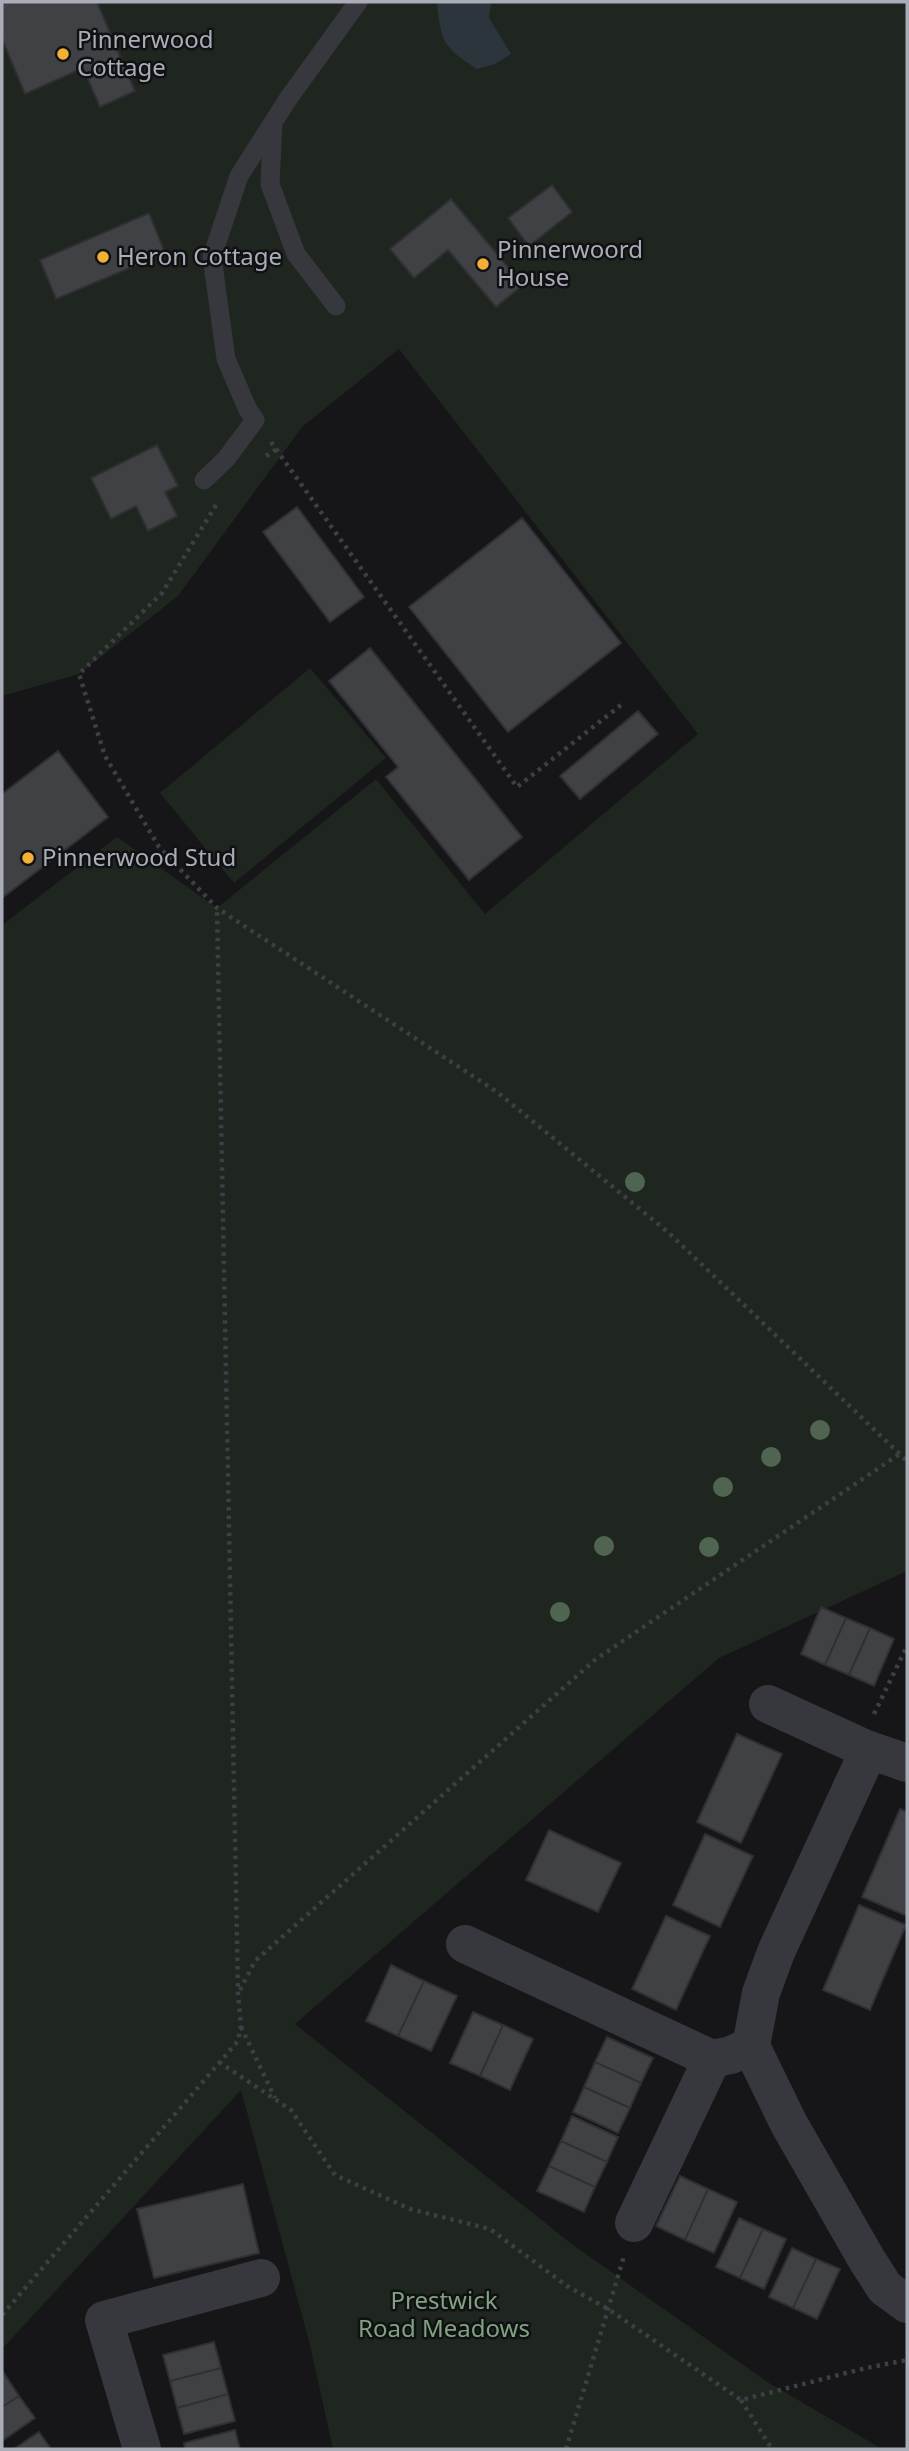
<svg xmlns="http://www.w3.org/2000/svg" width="909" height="2451" viewBox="0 0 909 2451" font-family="'Noto Sans',sans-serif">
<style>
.green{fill:#1e261f}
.water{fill:#2c353c}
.building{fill:#404145;stroke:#303034;stroke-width:2}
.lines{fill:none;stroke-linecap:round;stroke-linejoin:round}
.path{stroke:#3d3f44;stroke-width:4.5;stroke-dasharray:3.5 5;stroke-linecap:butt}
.service{stroke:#37383d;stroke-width:19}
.minor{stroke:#37383d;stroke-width:38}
.tree{fill:#506452}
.poi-dot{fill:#f2b134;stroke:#111113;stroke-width:2.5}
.labels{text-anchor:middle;stroke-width:5;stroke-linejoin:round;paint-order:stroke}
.poi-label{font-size:24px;fill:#a8adb8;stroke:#111113;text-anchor:start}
.park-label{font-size:24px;fill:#7fa381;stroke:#111113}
</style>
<rect width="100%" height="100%" fill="#161618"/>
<!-- green -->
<path class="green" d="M2,2h905v1569l-188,87 -424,366 278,221 196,138 113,66h-549l-23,-104 -69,-255 -239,259v-1424l115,-88 100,71 159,-129 109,135 213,-180 -299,-385 -97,78 -124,169 -99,78 -77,22z
M310,668l76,90 -152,125 -74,-90z"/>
<!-- water -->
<path class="water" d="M437,2h54l-2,16 22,36 -16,10 -18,5c-34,-22 -36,-27 -40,-67z"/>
<!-- building -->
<path class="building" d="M2,2h95l38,89 -35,16 -17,-39 -58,26 -23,-55z
M552,185l20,27 -43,34 -21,-28z
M451,199l72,86 -27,22 -48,-57 -34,28 -24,-29z
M149,213l16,40 -109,46 -16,-39z
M157,445l21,41 -13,6 12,24 -29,15 -12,-25 -25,13 -20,-41z
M297,507l67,90 -34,25 -67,-90z
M522,518l99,125 -113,89 -99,-125z
M370,648l152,189 -53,43 -83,-103 12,-10 -69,-86z
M638,711l20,23 -78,65 -20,-23z
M58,751l50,66 -106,81v-104z
M821,1607l25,11 -21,47 -24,-11z
M846,1618l24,10 -21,47 -24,-10z
M870,1628l24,11 -20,47 -25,-11z
M737,1734l45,20 -41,89 -44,-21z
M900,1809l7,3v104l-45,-19z
M549,1830l72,33 -23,49 -72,-32z
M705,1834l48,22 -33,71 -47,-22z
M859,1905l47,20 -36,85 -47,-20z
M666,1916l44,20 -34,74 -44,-21z
M391,1965l33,16 -26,55 -32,-15z
M424,1981l33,15 -26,55 -33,-15z
M473,2012l30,13 -23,51 -30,-13z
M503,2025l30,14 -23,51 -30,-14z
M607,2037l46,21 -12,25 -46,-21z
M595,2062l46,21 -11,25 -46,-21z
M584,2087l46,21 -12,25 -45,-21z
M572,2116l46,21 -11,25 -46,-21z
M561,2141l46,21 -12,25 -46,-21z
M549,2166l46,21 -11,25 -47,-21z
M680,2176l28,13 -23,51 -29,-14z
M243,2184l16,69 -105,25 -17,-69z
M708,2189l29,13 -23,51 -29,-13z
M739,2218l24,11 -23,49 -24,-11z
M763,2229l23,10 -22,50 -24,-11z
M792,2248l24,11 -23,49 -24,-11z
M816,2259l24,10 -23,50 -24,-11z
M214,2342l7,26 -51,13 -7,-26z
M221,2368l7,26 -51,14 -7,-27z
M4,2373l15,23 -17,11v-32z
M228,2394l7,27 -51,13 -7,-26z
M19,2396l16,22 -33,23v-34z
M235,2430l5,19h-55l-1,-6z
M39,2432l12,17h-37z"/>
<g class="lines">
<!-- path -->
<path class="path" d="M271,442l246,345 104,-82
M266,456l11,-7
M216,505l-54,88 -83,81 26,82 54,91 58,61 280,184 172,141 238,228
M874,1714l33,-68
M240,1990l15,-29 341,-302 305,-206
M241,2027l34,71
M219,2062l72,48 44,65 75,34 80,20 77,57 41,23 133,91 125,-32 41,-8
M2,2315l236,-274 3,-15 -3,-33 -21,-1085
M741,2400l31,49
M566,2449l58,-193"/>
<!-- service -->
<path class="service" d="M273,123l-3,61 26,70 40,52
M204,480l22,-21 29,-39 -7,-10 -22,-51 -14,-102 27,-81 49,-77 70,-97"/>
<!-- minor -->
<path class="minor" d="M768,1704l98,45 41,14
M465,1944l247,115
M751,2046l38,78 78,136 18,28 22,16
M634,2223l78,-164 19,-4 20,-9 10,-53 15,-41 87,-189 3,-14
M142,2449l-38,-129 157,-42"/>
</g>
<!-- trees -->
<g class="tree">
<circle cx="635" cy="1182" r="10"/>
<circle cx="820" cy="1430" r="10"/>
<circle cx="771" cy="1457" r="10"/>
<circle cx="723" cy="1487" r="10"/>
<circle cx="604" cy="1546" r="10"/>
<circle cx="709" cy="1547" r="10"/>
<circle cx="560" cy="1612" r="10"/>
</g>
<!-- markers -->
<g class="poi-dot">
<circle cx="63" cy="54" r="7"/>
<circle cx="103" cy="257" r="7"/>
<circle cx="483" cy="264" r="7"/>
<circle cx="28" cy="858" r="7"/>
</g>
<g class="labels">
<!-- poi labels -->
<g class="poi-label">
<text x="77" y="48">Pinnerwood<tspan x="77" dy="28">Cottage</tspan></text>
<text x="497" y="258">Pinnerwoord<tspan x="497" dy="28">House</tspan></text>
<text x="117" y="265">Heron Cottage</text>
<text x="42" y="866">Pinnerwood Stud</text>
</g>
<!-- park labels -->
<g class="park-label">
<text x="444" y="2309">Prestwick<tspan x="444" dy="28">Road Meadows</tspan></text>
</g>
</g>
<!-- border -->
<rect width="909" height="2451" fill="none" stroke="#a8adb8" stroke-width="7"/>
</svg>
